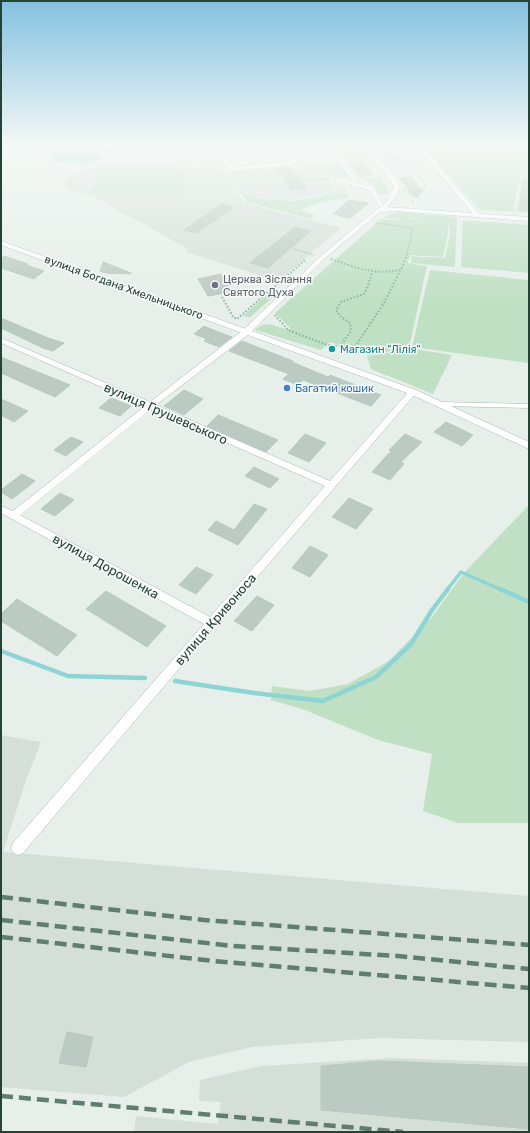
<svg xmlns="http://www.w3.org/2000/svg" width="530" height="1133" viewBox="0 0 530 1133" font-family="Rubik,sans-serif">
<style>
.built{fill:#d4dfd8}
.green{fill:#bfe0c3}
.water{fill:#8dd5d5}
.lines{fill:none;stroke-linecap:round;stroke-linejoin:round}
.stream-far2{stroke:#8dd5d5;stroke-width:2}
.stream-far1{stroke:#8dd5d5;stroke-width:3.5}
.stream{stroke:#8dd5d5;stroke-width:4.5}
.building{fill:#bbcac2;stroke:#b8c9bf}
.service-casing{stroke:#a8b8b0;stroke-width:3.5}
.minor-casing{stroke:#a8b8b0;stroke-width:1}
.tertiary-casing{stroke:#a8b8b0;stroke-width:1}
.path-far1{stroke:#86b39e;stroke-width:1.5;stroke-dasharray:1 1.5;stroke-linecap:butt}
.path{stroke:#86b39e;stroke-width:2;stroke-dasharray:1.5 2;stroke-linecap:butt}
.service{stroke:#fff;stroke-width:3}
.minor{fill:#fff;fill-rule:evenodd}
.tertiary{fill:#fff;fill-rule:evenodd}
.rail{stroke:#5f7d70;stroke-width:4.5;stroke-dasharray:12 6;stroke-linecap:butt}
.worship-dot{fill:#6b7280;stroke:#f7fbf8;stroke-width:1.5}
.culture-dot{fill:#0f9aa8;stroke:#f7fbf8;stroke-width:1.5}
.shop-dot{fill:#3f7fe0;stroke:#f7fbf8;stroke-width:1.5}
.labels{text-anchor:middle;stroke-width:3;stroke-linejoin:round;paint-order:stroke}
.far-worship-label{font-size:11px;fill:#5b616d;stroke:#f7fbf8;text-anchor:start}
.far-street-label{font-size:11px;fill:#244235;stroke:#f7fbf8}
.far-culture-label{font-size:11px;fill:#0d838f;stroke:#f7fbf8;text-anchor:start}
.far-shop-label{font-size:11px;fill:#366cbe;stroke:#f7fbf8;text-anchor:start}
.street-label{font-size:13px;fill:#244235;stroke:#f7fbf8}
</style>
<rect width="100%" height="100%" fill="#e6efea"/>
<!-- built -->
<path class="built" d="M100,165l83,2 40,2 21,34 97,25 -63,53 -92,-29 2,-3 -43,-24 -51,-28 -24,-6 -7,-6 5,-9z
M317,166l19,24 -44,10 -34,-3 -23,-10 -8,-15z
M524,168l5,1v44l-14,-1z
M1,735l40,7 -15,38 -23,72 526,44v146l-149,-4 -128,9 -63,15 -65,35 -123,-10z
M392,1058l137,5v69h-395l2,-16 82,8 3,-22 -22,-1 1,-21 62,-14z"/>
<!-- green -->
<path class="green" d="M359,144l10,14 -24,2 -10,-14z
M421,144h108v24l-7,-1 -9,45 -33,-2z
M341,164l9,12 -15,2 -13,-12z
M101,169l86,2 -6,23 -92,-1z
M381,176l8,18h-12l-2,-8 -15,-7z
M237,189l21,9 36,3 30,-6 14,-4 13,3 -4,4 -30,5 -17,7 14,5 -3,4 -64,-17z
M398,212l59,5 -2,50 -44,-4 1,-7c11,2 21,0 33,2l5,-24 -2,-12v12l-5,23c-11,-2 -21,0 -32,-2l-4,8 20,3 -18,82 -42,7 -37,-13 -9,8 -66,-20c14,-13 22,0 36,-1l-16,-16 106,-94 13,1 8,-2 23,2c-14,-3 -28,-1 -43,-2z
M463,220l66,5v48l-68,-6z
M430,270l99,10v83l-117,-16z
M276,287l3,3 -1,3 -28,24 -7,-1z
M413,349l39,6 -19,39 -62,-25 -4,-13z
M529,505v318h-71l-35,-12 9,-57 -54,-14 -73,-30 -34,-10 1,-14 38,5 38,-7 41,-23 43,-44 31,-43z"/>
<!-- water -->
<path class="water" d="M92,151v3l10,2 -1,3 -12,5 -35,-2 -4,-10z"/>
<g class="lines">
<!-- stream-far2 -->
<path class="stream-far2" d="M92,151l75,-3 18,1 64,-5
M24,152h26
M1,153l13,-1"/>
<!-- stream-far1 -->
<path class="stream-far1" d="M447,590l14,-18 41,18"/>
<!-- stream -->
<path class="stream" d="M500,589l29,13
M1,651l67,25 77,2
M175,681l79,12 69,8 53,-24 35,-33 21,-34 16,-21"/>
</g>
<!-- building -->
<path class="building" d="M390,149l11,11 -12,1 -10,-11z
M362,163l2,2 8,9 -13,2 -10,-12z
M289,166l4,7h3l11,15 -16,2 -15,-22z
M411,177l12,14 -7,7 -17,-20z
M523,180l6,1 -1,30 -9,-1z
M349,200l20,3 -19,15 -17,-4z
M222,204l12,4 -38,25 -12,-3z
M295,227l16,4 -43,37 -18,-5z
M4,256l24,8 -1,1 17,6 -10,8 -33,-11v-9z
M103,262l28,11v1l-25,-1 -6,-2z
M221,274l11,18 -24,4 -10,-17z
M1,318l47,20 16,5 -11,8 -10,-3 -42,-20z
M204,326l14,6 14,5 -13,10 -15,-6 3,-2 -13,-5z
M242,341l51,20 -1,1 36,15 2,-2 51,20 -10,11 -68,-26 -6,5 -14,-6 6,-5 -60,-23z
M1,357l69,28 -15,12 -54,-24z
M184,390l19,9 -19,16 -20,-9z
M111,398l20,8 -11,10 -21,-8z
M1,399l27,12 -14,11 -13,-7z
M218,415l60,25 -12,12 -59,-26z
M446,422l27,13 -11,11 -28,-14z
M305,434l21,9 -17,19 -21,-9z
M405,434l17,8 -21,20 3,2 -14,16 -18,-8 19,-21 -2,-1z
M71,437l12,5 -17,14 -12,-6z
M254,467l25,12 -9,9 -25,-12z
M22,474l13,7 -23,18 -11,-7v-2z
M60,493l14,7 -19,16 -14,-7z
M349,498l24,11 -17,20 -24,-12z
M254,504l13,5 -29,36 -30,-15 8,-9 18,9z
M310,546l18,9 -18,22 -18,-9z
M196,567l17,8 -17,19 -17,-9z
M106,591l60,35 -19,21 -61,-38z
M257,596l17,9 -22,26 -18,-10z
M17,599l60,36 -20,21 -56,-35v-7z
M67,1032l26,5 -7,30 -27,-4z
M380,1061l149,6v62l-208,-19v-44z"/>
<g class="lines">
<defs>
<path id="service" d="M341,162l15,21
M338,179l34,10 11,20"/>
<path id="minor" d="M38,144h6l-31,12 -12,1v-4h9z
M317,144h15l-41,5 8,10 -4,5 -64,7 -11,-13 12,-6zM286,150l7,9v2l-61,6 -6,-8 7,-4z
M363,144h4l29,35 4,7 -3,9 -10,12 85,6 -57,-69h5l59,70 50,3v4l-135,-10 -14,1 -55,46 -76,76 -93,71 174,76 80,-91h3l4,2 -202,234 -192,227 -5,2 -5,-2 -2,-5 2,-5 191,-219 -203,-111v-7l12,5 132,-105 -144,-63v-5l149,64 93,-72 78,-74 55,-46c10,-4 15,-15 18,-24zM151,409l174,77 -115,131 -190,-102z
M438,402l91,2v4l-88,-2 -4,-2z"/>
<path id="tertiary" d="M1,241l415,149 113,52v7l-119,-55 -409,-149z"/>
</defs>
<!-- service casing -->
<use href="#service" class="service-casing"/>
<!-- minor casing -->
<use href="#minor" class="minor-casing"/>
<!-- tertiary casing -->
<use href="#tertiary" class="tertiary-casing"/>
<!-- path-far1 -->
<path class="path-far1" d="M185,144l10,14 25,9
M391,144l34,40 1,3 -9,5
M363,160l9,12
M350,161l17,-1
M301,164l19,1 10,12
M390,164l31,-3
M320,165l15,-2
M361,177l13,-3 -2,-1
M305,180l26,-1
M336,186l2,3 8,2
M403,190l14,2 -13,2
M410,193l4,11
M376,223l37,5
M294,249l20,6
M406,258l7,-30"/>
<!-- path -->
<path class="path" d="M331,259c27,9 41,16 70,11l5,-13
M222,297l11,20 4,2 68,-59
M275,315l13,15 39,15 13,1 11,-15 -1,-8 -9,-6 -5,-7 5,-8 23,-8 4,-8 4,-14
M340,346l13,4 31,-47 16,-32"/>
<!-- service -->
<use href="#service" class="service"/>
<!-- minor -->
<use href="#minor" class="minor"/>
<!-- tertiary -->
<use href="#tertiary" class="tertiary"/>
<!-- rail -->
<path class="rail" d="M1,897l203,23 325,25
M1,920l232,26 165,10 131,13
M1,937l213,24 315,27
M1,1096l402,36"/>
</g>
<!-- sky -->
<linearGradient id="sky" x2="0" y2="1"><stop stop-color="#83c1e0"/><stop offset="0.48" stop-color="#f4f8f6"/><stop offset="1" stop-color="#f4f8f6" stop-opacity="0"/></linearGradient>
<rect width="530" height="303" fill="url(#sky)"/>
<!-- markers -->
<circle class="worship-dot" cx="215" cy="285" r="4"/>
<circle class="culture-dot" cx="332" cy="349" r="4"/>
<circle class="shop-dot" cx="287" cy="388" r="4"/>
<g class="labels">
<!-- far-worship labels -->
<g class="far-worship-label">
<text x="223" y="283">Церква Зіслання<tspan x="223" dy="13">Святого Духа</tspan></text>
</g>
<!-- far-street labels -->
<g class="far-street-label">
<text transform="translate(124 287) rotate(20)" y="4">вулиця Богдана Хмельницького</text>
</g>
<!-- far-culture labels -->
<g class="far-culture-label">
<text x="340" y="353">Магазин "Лілія"</text>
</g>
<!-- far-shop labels -->
<g class="far-shop-label">
<text x="295" y="392">Багатий кошик</text>
</g>
<!-- street labels -->
<g class="street-label">
<text transform="translate(166 413) rotate(24)" y="5">вулиця Грушевського</text>
<text transform="translate(106 566) rotate(29)" y="5">вулиця Дорошенка</text>
<text transform="translate(215 619) rotate(-49)" y="5">вулиця Кривоноса</text>
</g>
</g>
<!-- border -->
<rect width="530" height="1133" fill="none" stroke="#244235" stroke-width="4"/>
</svg>
